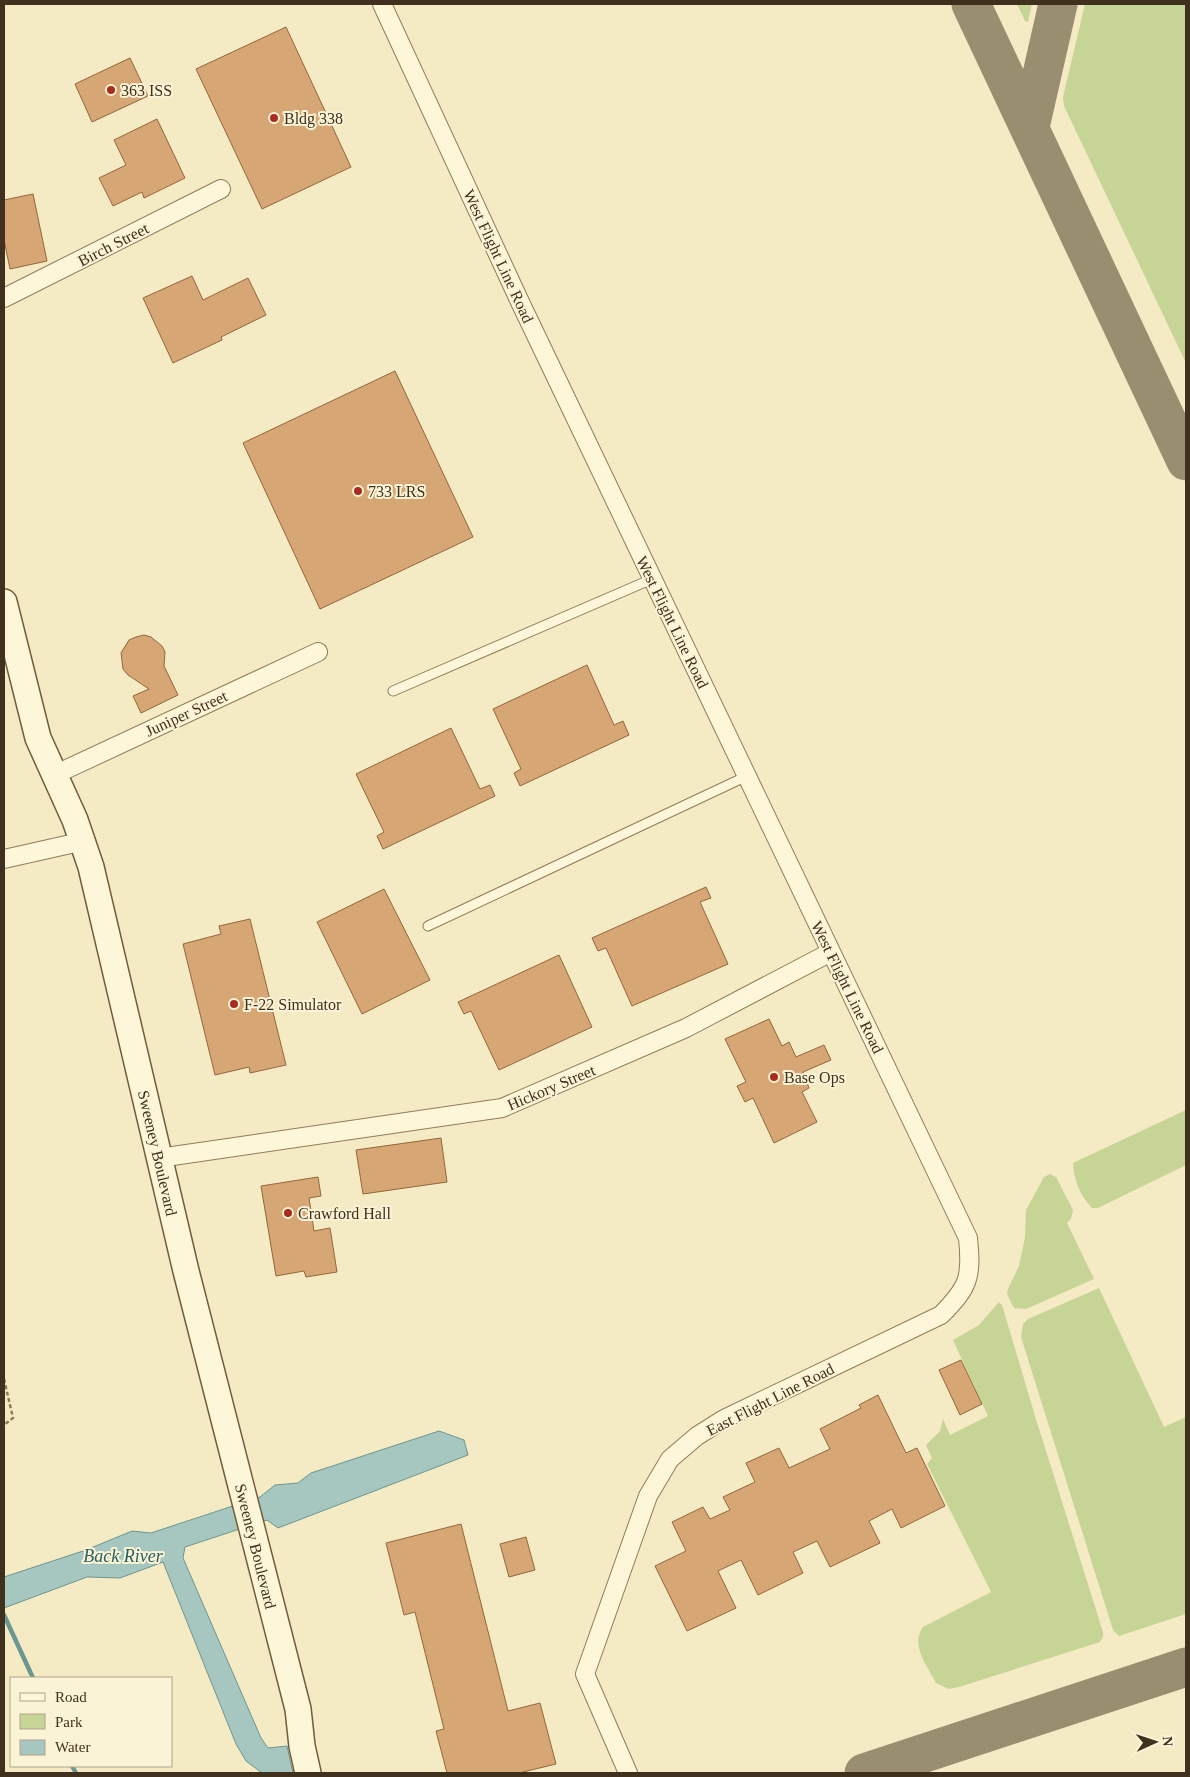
<svg xmlns="http://www.w3.org/2000/svg" width="1190" height="1777" viewBox="0 0 1190 1777" font-family="'Times New Roman',serif">
<style>
.green{fill:#c6d496}
.water{fill:#a6c6c0;stroke:#6c9690}
.lines{fill:none;stroke-linecap:round;stroke-linejoin:round}
.stream{stroke:#6c9690;stroke-width:4.5}
.taxiway{stroke:#9a8e70;stroke-width:39}
.building{fill:#d6a775;stroke:#94663a}
.lane-casing{stroke:#917c57;stroke-width:11}
.street-casing{stroke:#917c57;stroke-width:20}
.secondary-casing{stroke:#735c3b;stroke-width:28}
.path{stroke:#917c57;stroke-width:2.5;stroke-dasharray:4 2.5;stroke-linecap:butt}
.lane{stroke:#fdf6d9;stroke-width:9}
.street{stroke:#fdf6d9;stroke-width:18}
.secondary{stroke:#fdf6d9;stroke-width:25}
.poi-dot{fill:#a82c1f;stroke:#faf3d5;stroke-width:2}
.labels{text-anchor:middle;stroke-width:4;stroke-linejoin:round;paint-order:stroke}
.poi-label{font-size:16px;fill:#3f311d;stroke:#faf3d5;text-anchor:start}
.street-label{font-size:16px;fill:#3f311d;stroke:#faf3d5}
.water-label{font-size:18px;font-style:italic;fill:#2b5f61;stroke:#faf3d5}
</style>
<rect width="100%" height="100%" fill="#f4eac4"/>
<!-- green -->
<path class="green" d="M1017,4h15l-4,18 -3,-1z
M1085,4h101v359l-122,-257 -1,-9z
M1186,1110v55l-88,43h-6c-12,-13 -18,-27 -19,-45z
M1050,1174l6,3 17,33 -2,9 -4,4 27,56 -68,30 -12,-1 -7,-14 1,-5 11,-23 6,-29 1,-27 18,-33z
M1099,1288l65,139 22,-10v197l-67,22 -6,-6 -92,-293 2,-13 5,-5z
M999,1302l3,3 33,111 68,216v5l-3,5 -141,45 -10,2 -13,-6c-9,-18 -26,-37 -13,-56l68,-35 -64,-128 5,-6 -6,-13 14,-14 3,-12 7,16 38,-19 -35,-76 26,-15z"/>
<!-- water -->
<path class="water" d="M439,1431l25,9 4,15 -190,73 -11,-8 -82,27 -2,11 78,180 7,10 19,-2 6,27h-31l-16,-12 -10,-17 -73,-182 -43,16 -33,-1 -83,31v-31l82,-27 46,-19 19,2 109,-36 15,-12 23,-2 13,-10z"/>
<g class="lines">
<!-- stream -->
<path class="stream" d="M4,1615l29,63
M72,1766l4,7"/>
<!-- taxiway -->
<path class="taxiway" d="M971,4l215,457
M1030,127l28,-123
M864,1773l322,-106"/>
</g>
<!-- building -->
<path class="building" d="M286,27l65,140 -89,42 -66,-140z
M130,58l18,38 -56,26 -17,-38z
M157,119l28,59 -41,20 -2,-6 -29,14 -14,-28 27,-13 -12,-25z
M33,194l14,67 -37,8 -6,-29v-40z
M192,276l11,24 45,-22 18,37 -45,22 1,3 -49,23 -30,-65z
M395,371l78,166 -153,72 -77,-166z
M144,635l7,2 11,9 3,6 -1,14 14,29 -37,18 -8,-17 16,-7 -21,-14 -5,-6 -2,-16 8,-13 7,-3z
M587,665l27,60 9,-4 6,14 -109,51 -6,-13 7,-4 -28,-60z
M451,728l29,61 10,-4 5,11 -112,53 -6,-13 7,-4 -28,-58z
M706,887l5,11 -11,4 28,62 -96,42 -26,-58 -8,3 -6,-13z
M384,889l46,91 -68,34 -45,-92z
M250,919l36,146 -36,8 -1,-6 -34,8 -32,-131 38,-10 -2,-8z
M559,955l33,72 -93,43 -28,-59 -7,3 -6,-12z
M769,1019l13,27 7,-4 7,15 28,-12 7,15 -28,12 6,16 -7,4 15,30 -43,21 -21,-45 -8,4 -8,-16 9,-4 -21,-43z
M441,1138l6,44 -84,12 -7,-44z
M318,1177l3,19 -12,2 5,33 16,-3 7,44 -31,5 -2,-6 -28,5 -15,-90z
M961,1360l21,44 -22,11 -21,-45z
M878,1395l28,58 11,-5 28,58 -44,22 -9,-19 -23,12 11,22 -50,24 -13,-26 -24,11 10,21 -45,22 -17,-35 -23,11 18,37 -49,23 -32,-65 31,-15 -14,-29 31,-15 7,12 20,-9 -7,-13 32,-15 -9,-19 33,-15 10,20 41,-19 -10,-20 41,-21 -2,-3z
M461,1524l47,187 32,-8 16,61 -37,9h-72l-11,-42 8,-2 -29,-117 -11,3 -18,-72z
M526,1537l9,33 -26,7 -9,-33z"/>
<g class="lines">
<defs>
<path id="lane" d="M393,691l259,-112
M428,926l319,-150"/>
<path id="street" d="M382,4l138,298 448,936c4,39 1,49 -27,77l-217,104 -27,17 -27,23 -22,37 -63,178 43,99
M4,298l217,-109
M54,775l264,-123
M4,859l80,-18
M159,1158l343,-50 184,-80 145,-76"/>
<path id="secondary" d="M4,602l34,136 37,82 16,47 95,404 112,438 4,37 6,27"/>
</defs>
<!-- lane casing -->
<use href="#lane" class="lane-casing"/>
<!-- street casing -->
<use href="#street" class="street-casing"/>
<!-- secondary casing -->
<use href="#secondary" class="secondary-casing"/>
<!-- path -->
<path class="path" d="M4,1379l9,39 -9,7"/>
<!-- lane -->
<use href="#lane" class="lane"/>
<!-- street -->
<use href="#street" class="street"/>
<!-- secondary -->
<use href="#secondary" class="secondary"/>
</g>
<!-- markers -->
<g class="poi-dot">
<circle cx="111" cy="90" r="5"/>
<circle cx="274" cy="118" r="5"/>
<circle cx="358" cy="491" r="5"/>
<circle cx="234" cy="1004" r="5"/>
<circle cx="774" cy="1077" r="5"/>
<circle cx="288" cy="1213" r="5"/>
</g>
<g class="labels">
<!-- poi labels -->
<g class="poi-label">
<text x="121" y="96">363 ISS</text>
<text x="284" y="124">Bldg 338</text>
<text x="368" y="497">733 LRS</text>
<text x="244" y="1010">F-22 Simulator</text>
<text x="784" y="1083">Base Ops</text>
<text x="298" y="1219">Crawford Hall</text>
</g>
<!-- street labels -->
<g class="street-label">
<text transform="translate(113 244) rotate(-27)" y="6">Birch Street</text>
<text transform="translate(499 256) rotate(65)" y="6">West Flight Line Road</text>
<text transform="translate(673 622) rotate(64)" y="6">West Flight Line Road</text>
<text transform="translate(186 713) rotate(-25)" y="6">Juniper Street</text>
<text transform="translate(848 987) rotate(64)" y="6">West Flight Line Road</text>
<text transform="translate(551 1087) rotate(-23)" y="6">Hickory Street</text>
<text transform="translate(158 1153) rotate(77)" y="6">Sweeney Boulevard</text>
<text transform="translate(770 1399) rotate(-27)" y="6">East Flight Line Road</text>
<text transform="translate(256 1546) rotate(76)" y="6">Sweeney Boulevard</text>
</g>
<!-- water labels -->
<g class="water-label">
<text x="123" y="1562">Back River</text>
</g>
</g>
<!-- border -->
<rect width="1190" height="1777" fill="none" stroke="#3f311d" stroke-width="10"/>
<!-- legend -->
<rect x="10" y="1677" width="162" height="90" fill="#faf3d5" stroke="#afa58b"/>
<rect x="20" y="1693" width="25" height="8" fill="#fdf6d9" stroke="#afa58b"/>
<text x="55" y="1702" font-size="15" fill="#3f311d">Road</text>
<rect x="20" y="1714" width="25" height="15" fill="#c6d496" stroke="#afa58b"/>
<text x="55" y="1727" font-size="15" fill="#3f311d">Park</text>
<rect x="20" y="1740" width="25" height="15" fill="#a6c6c0" stroke="#afa58b"/>
<text x="55" y="1752" font-size="15" fill="#3f311d">Water</text>
<!-- north arrow -->
<g transform="translate(1155 1742) rotate(87)" stroke="#faf3d5" stroke-width="4" paint-order="stroke">
<path d="M0-4L9 19L0 12L-9 19Z" fill="#3f311d"/>
<text y="-8" font-size="14" font-weight="bold" text-anchor="middle" fill="#3f311d">N</text>
</g>
</svg>
